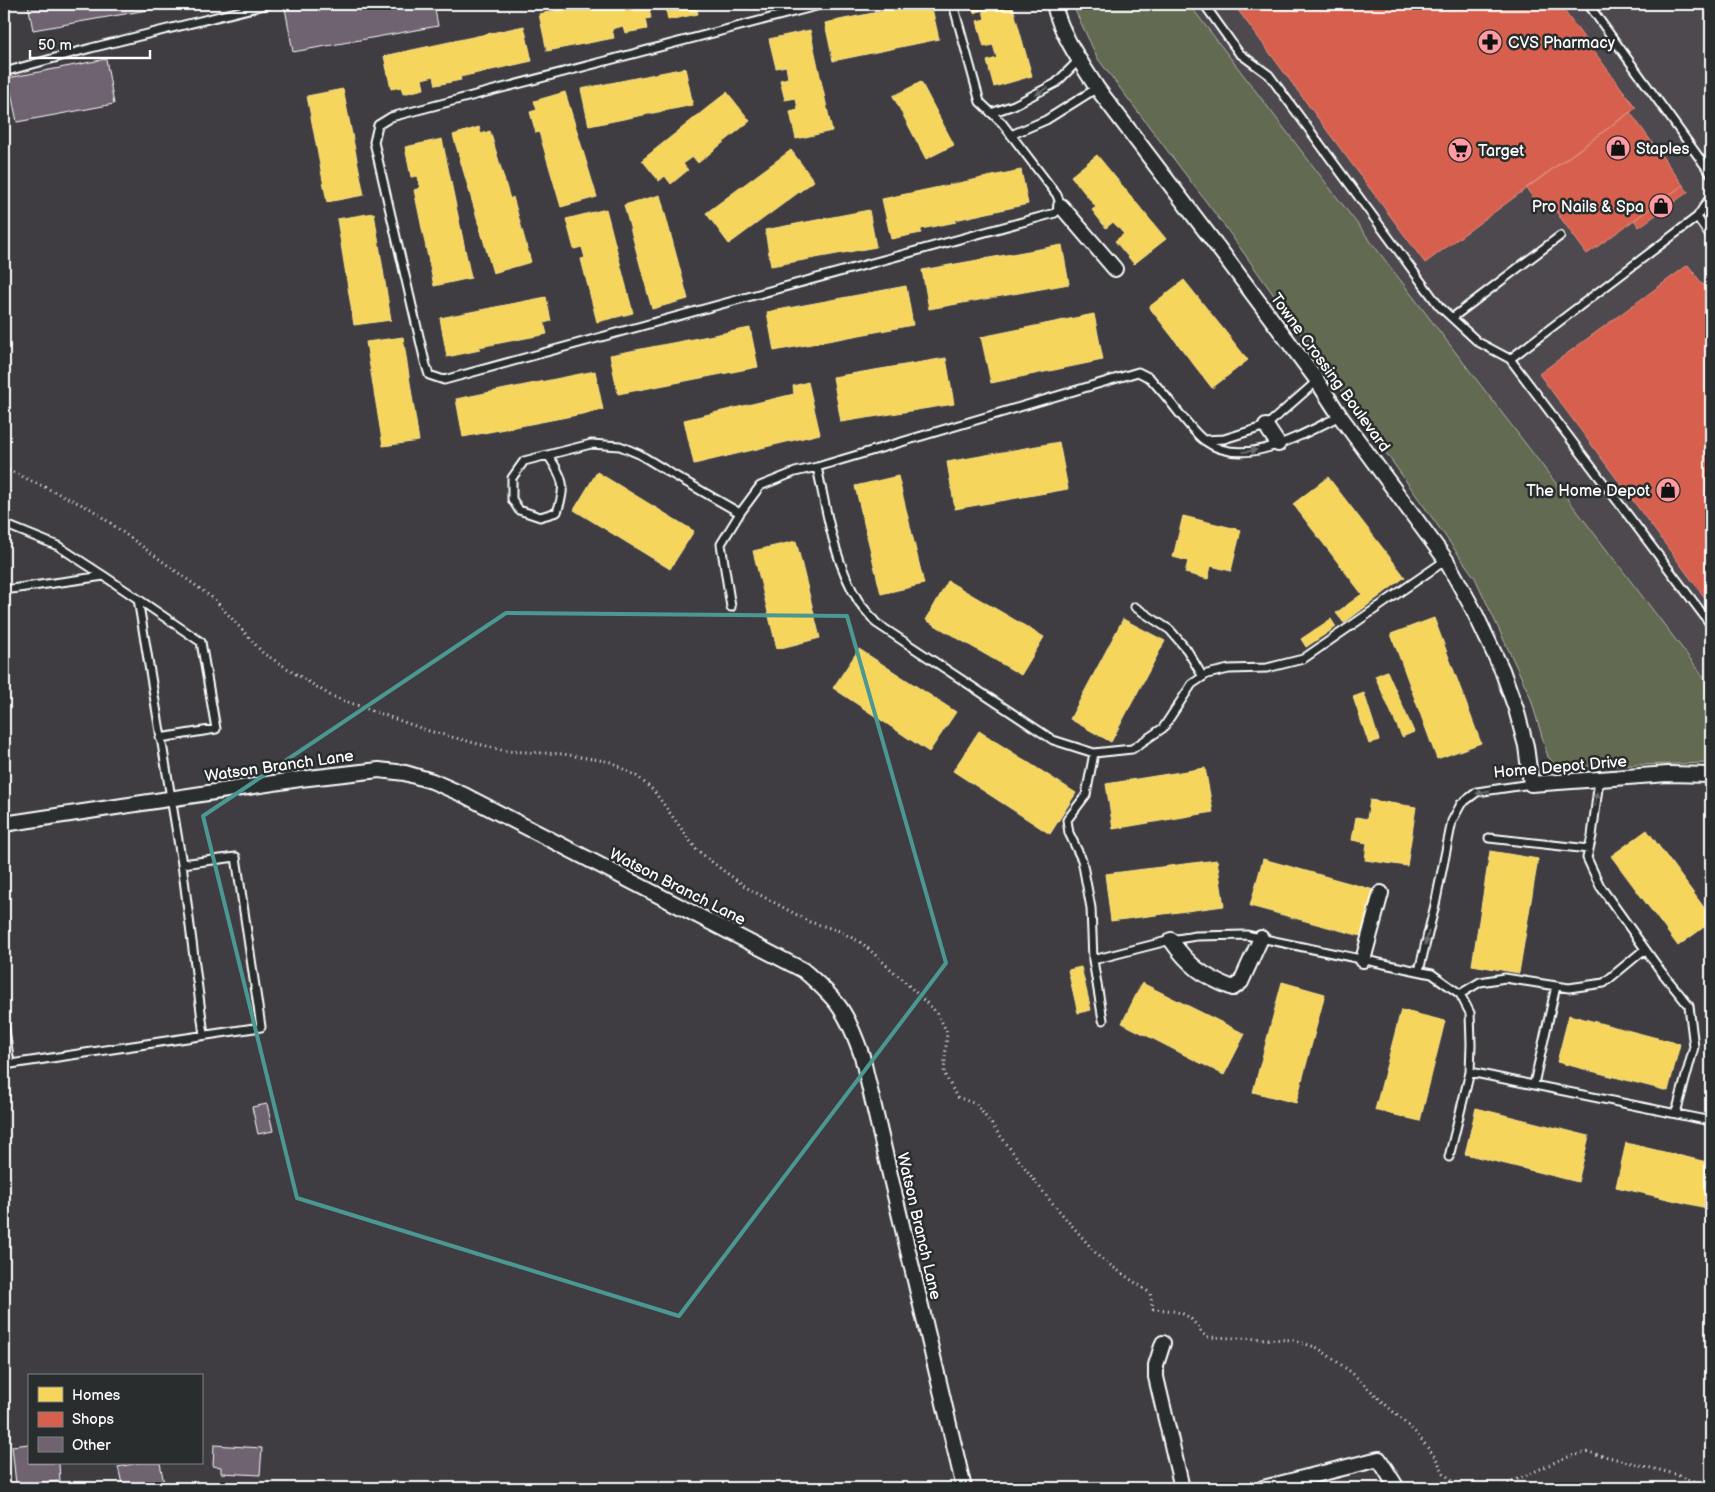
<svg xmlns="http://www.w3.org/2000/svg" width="1715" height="1492" viewBox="0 0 1715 1492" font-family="'Balsamiq Sans',sans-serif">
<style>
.built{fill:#4d4850}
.green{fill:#626b51;stroke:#b0b5a8}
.homes{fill:#f6d55c;stroke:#f9e28d}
.shops{fill:#d6604d;stroke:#e29082}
.building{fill:#6f6371;stroke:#fff}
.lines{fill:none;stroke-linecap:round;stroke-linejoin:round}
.lane-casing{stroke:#fff;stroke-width:11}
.street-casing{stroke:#fff;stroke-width:18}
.path{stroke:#fff;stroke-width:3;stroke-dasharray:1 4;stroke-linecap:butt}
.lane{stroke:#2a2d2e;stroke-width:7}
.street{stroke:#2a2d2e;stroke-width:14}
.oneway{fill:#6a6c6d}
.marked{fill:none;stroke:#4b9892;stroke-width:4;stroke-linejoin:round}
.labels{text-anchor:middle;stroke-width:5;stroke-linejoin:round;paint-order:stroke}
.poi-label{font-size:16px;fill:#fff;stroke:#2a2d2e;text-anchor:start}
.street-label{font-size:16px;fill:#fff;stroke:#2a2d2e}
</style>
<rect width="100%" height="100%" fill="#3f3d42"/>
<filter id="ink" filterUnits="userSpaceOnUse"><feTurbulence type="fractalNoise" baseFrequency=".02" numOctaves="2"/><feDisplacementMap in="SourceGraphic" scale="10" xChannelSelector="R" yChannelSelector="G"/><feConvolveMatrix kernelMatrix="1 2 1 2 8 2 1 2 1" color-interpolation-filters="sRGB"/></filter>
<g filter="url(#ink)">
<!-- built -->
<path class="built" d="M1189,4h522v682z"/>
<!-- green -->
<path class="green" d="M1072,4h117l522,682v77l-153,4 -10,-10 -18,-61 -55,-118 -249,-350 -128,-169z"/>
<!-- homes -->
<path class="homes" d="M591,4h57l3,14 -6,1 2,10 -22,4 -2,-7 -11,3 2,9 -67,13 -8,-37z
M665,4h36l-5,1 2,9 -30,6z
M710,4h24l-23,4z
M916,4h15l8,35 -106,22 -8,-38z
M971,4h41l20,72 -38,11 -7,-26 10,-3 -4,-13 -9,2 -7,-26 8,-2 -2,-9 -9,3z
M524,26l8,35 -72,16 1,3 -25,5 -2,-9 -12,3 2,10 -21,5 -2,-7 -10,2 -7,-33z
M810,30l22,101 -36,8 -6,-27 8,-2 -2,-12 -11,2 -5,-20 8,-2 -2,-12 -10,2 -7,-29z
M685,68l8,37 -104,21 -8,-37z
M921,82l33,63 -28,14 -33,-63z
M343,89l21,106 -37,7 -20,-106z
M565,92l32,105 -36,10 -22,-75 -3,1 -6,-21 7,-2 -3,-9z
M727,92l23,29 -52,42 -5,-6 -10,7 5,6 -17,14 -6,-8 -6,5 -17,-21z
M479,127l2,7 9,-3 20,68 3,-2 18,65 -38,11 -40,-138z
M442,139l29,139 -37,8 -20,-96 6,-2 -2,-12 -7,1 -6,-30z
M791,150l23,31 -85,63 -23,-31z
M1097,155l69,84 -32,25 -19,-23 9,-7 -11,-12 -7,6 -14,-18 4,-3 -25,-31z
M1021,170l7,34 -73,16 1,2 -35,7v4l-30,6 -9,-40z
M660,195l28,104 -36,10 -28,-104z
M606,209l27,104 -36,9 -16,-63 4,-1 -3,-11 -8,2 -8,-30z
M869,210l7,37 -105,19 -6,-36z
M374,213l17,107 -37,5 -17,-106z
M1062,245l7,39 -140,25 -7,-39z
M1184,280l64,80 -36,28 -63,-81z
M906,286l7,39 -139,26 -7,-39z
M546,297l5,24 -7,2 3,11 -68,13 1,3 -33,7 -7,-39z
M1094,314l9,46 -112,23 -10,-46z
M750,328l8,39 -140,27 -8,-39z
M403,337l16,104 -36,5 -17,-104z
M946,358l8,46 -113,18 -8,-45z
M595,371l8,39 -140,27 -7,-38z
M808,382l12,52 -126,30 -10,-44 110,-26 -1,-8z
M1059,442l9,47 -113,20 -8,-47z
M597,472l97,59 -24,38 -96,-59z
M898,476l26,108 -43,10 -26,-108z
M1328,477l77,100 -61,46 -8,-10 26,-19 -69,-90z
M1183,516l58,14 -10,41 -20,-5 -3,13 -23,-6 3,-12 -15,-4z
M796,541l24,97 -43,11 -24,-98z
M948,581l96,56 -23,38 -95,-55z
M1434,618l47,125 -44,16 -46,-125z
M1123,619l42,22 -54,101 -41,-23z
M1331,619l5,8 -30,20 -5,-8z
M859,649l97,63 -27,40 -96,-64z
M1387,671l27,61 -12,5 -27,-61z
M1364,693l15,47 -10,4 -16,-47z
M979,731l97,62 -26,41 -97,-63z
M1205,768l8,44 -100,17 -7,-45z
M1370,800l46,7 -9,59 -42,-6 2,-17 -15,-3 4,-23 11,2z
M1647,830l64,87v5l-33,24 -67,-90z
M1490,851l48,8 -19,114 -47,-8z
M1263,859l111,31 -13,46 -111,-30z
M1217,860l7,46 -113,15 -6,-47z
M1081,967l10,43 -13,3 -10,-43z
M1282,982l43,12 -29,109 -43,-11z
M1142,983l103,51 -21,41 -102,-52z
M1401,1010l44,11 -25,100 -45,-11z
M1569,1015l111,29 -12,47 -111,-29z
M1476,1108l113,28 -11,46 -113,-28z
M1626,1143l85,20v46l-95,-22z"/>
<!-- shops -->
<path class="shops" d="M1238,4h321l77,104 -211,155 -190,-257z
M1630,112l53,73 -96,69 -38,-52 -8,6 -15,-20z
M1683,185l5,7 -49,35 -5,-7z
M1688,265l15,20 8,-6v327l-172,-232z"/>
<!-- building -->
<path class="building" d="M28,4h154l-149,26z
M309,4h125l4,22 -145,26 -8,-44z
M106,59l8,45 -97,18 -9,-44z
M267,1104l6,27 -15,3 -6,-27z
M29,1444v19h30l1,18 -44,3 -4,-38z
M214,1445l48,3 -2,27 -39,-2v-6l-8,-1z
M138,1463h22l5,25h-42l-5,-21z"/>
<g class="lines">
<defs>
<path id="lane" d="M824,4l-433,113 -13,8 -4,17 51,220 4,13 15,5 611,-167 6,-7 -4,-11 -55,-72 -22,-21 -27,-98
M1204,4l35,49 30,22 170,231 39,36 32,17
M1588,4l123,170
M4,72l87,-24 178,-44
M991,113l23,-8 42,-22 23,-23
M1011,135l35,-15 51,-32
M1711,196l-14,21 -187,142 201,266
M1697,217l14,20
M1452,318l108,-82
M1204,440l20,-1 42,-13 51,-45
M548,455c15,23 19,30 9,57l-17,5 -21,-7 -7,-11v-21l12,-17 67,-17 29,2 19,8 33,20 68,39
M817,467c10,46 17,95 42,135 5,7 12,14 17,21l177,117 41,13 38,-4 31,-21 29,-44 15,-10 22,-5 38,-1 36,-9 143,-99
M4,524l54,22 46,30
M4,590l100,-14 34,23 44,265 22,171
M138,599l63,43 15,87 -56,9
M731,607l-10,-63 19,-31 20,-27 35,-14 22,-5 321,-95 12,6c10,11 20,23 29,35 8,9 16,21 26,28 40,29 97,-7 135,-25
M1135,607l35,23 17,20 16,27
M1094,753l-8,42 -19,25 2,13 13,27 9,48 2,52 10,60
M1599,780l-7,56 -5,22 13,28 60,84 29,36 5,41 -18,66
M1489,838l100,11
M1093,960l78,-20 25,-4 50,-1 186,39 28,20 10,19 1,31 -1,28 -21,85
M1419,971l16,-66 17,-84 9,-17 16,-12 54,-8
M1460,994l20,-12 25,-4 64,10 35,-5 41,-34
M4,1023l6,41
M4,1065l257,-38 -25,-170 -54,7
M1470,1072l241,49
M1534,1084l22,-98"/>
<path id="street" d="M1054,4c6,29 27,59 43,84l126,166 91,122 26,40 106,144 27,49 29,61 14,39 10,37 5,38 137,-10 43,1
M1061,206l54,63
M1266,426l12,18
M4,824l296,-45 79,-9 26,3 27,8 32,14 339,175c35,30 44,42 59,86l102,432
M1171,940c18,26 33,37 62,48l8,-6 20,-44
M1363,960l18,-67
M1163,1343l-7,22v12l26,111
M1263,1488l116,-29 18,29"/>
</defs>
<!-- lane casing -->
<use href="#lane" class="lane-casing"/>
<!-- street casing -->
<use href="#street" class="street-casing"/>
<!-- path -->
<path class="path" d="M4,468l87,41 123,90 49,54 68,43 98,35 76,20 58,3 48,8 27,15 16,14 42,58 25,20 28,20 61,33 27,8 25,13 42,38 33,32 10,19 -3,41 13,24 19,7 72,94 52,60 50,35 3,16c13,1 28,1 38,10 7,7 9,13 16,18l86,3 25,8 33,24 66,62 18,23 9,16 12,13 6,2
M1499,1488l65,-30 24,-6 87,22 31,14"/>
<!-- lane -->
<use href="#lane" class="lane"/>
<!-- street -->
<use href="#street" class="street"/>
</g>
<!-- one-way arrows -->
<defs><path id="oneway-solid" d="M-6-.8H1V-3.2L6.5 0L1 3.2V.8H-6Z" transform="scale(1.25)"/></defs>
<g class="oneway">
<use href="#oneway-solid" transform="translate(1042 91) rotate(150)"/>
<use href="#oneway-solid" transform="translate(1250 451) rotate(-8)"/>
<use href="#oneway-solid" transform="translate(1483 792) rotate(167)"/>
<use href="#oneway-solid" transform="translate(1596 799) rotate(-82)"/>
<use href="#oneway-solid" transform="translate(1427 938) rotate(104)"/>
</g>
</g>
<!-- marked area -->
<path class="marked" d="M506,613l341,3 99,347 -267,353 -382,-118 -94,-382z"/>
<!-- icons -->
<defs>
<symbol id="pharmacy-disc" viewBox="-11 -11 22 22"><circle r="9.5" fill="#ff9aa2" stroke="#2a2d2e"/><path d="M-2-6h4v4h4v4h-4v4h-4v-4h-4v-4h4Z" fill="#111"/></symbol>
<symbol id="shop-disc" viewBox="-11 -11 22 22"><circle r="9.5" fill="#ff9aa2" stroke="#2a2d2e"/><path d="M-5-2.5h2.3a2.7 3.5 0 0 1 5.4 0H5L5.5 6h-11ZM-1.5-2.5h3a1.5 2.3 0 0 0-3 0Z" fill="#111"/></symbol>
<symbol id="supermarket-disc" viewBox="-11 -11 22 22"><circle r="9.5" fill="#ff9aa2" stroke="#2a2d2e"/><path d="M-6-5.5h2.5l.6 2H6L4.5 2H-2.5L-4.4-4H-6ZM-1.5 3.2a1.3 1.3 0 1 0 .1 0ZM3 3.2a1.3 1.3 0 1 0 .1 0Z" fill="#111"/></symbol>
</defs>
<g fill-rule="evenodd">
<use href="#pharmacy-disc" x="1476" y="28" width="28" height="28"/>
<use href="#shop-disc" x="1604" y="134" width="28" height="28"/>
<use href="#supermarket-disc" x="1446" y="136" width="28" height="28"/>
<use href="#shop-disc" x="1647" y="192" width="28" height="28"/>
<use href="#shop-disc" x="1654" y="476" width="28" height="28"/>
</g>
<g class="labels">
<!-- poi labels -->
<g class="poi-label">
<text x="1508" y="48">CVS Pharmacy</text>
<text x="1636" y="154">Staples</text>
<text x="1478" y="156">Target</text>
<text x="1644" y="212" text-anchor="end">Pro Nails &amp; Spa</text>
<text x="1650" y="496" text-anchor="end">The Home Depot</text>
</g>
<!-- street labels -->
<g class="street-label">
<text transform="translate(1331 372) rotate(54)" y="6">Towne Crossing Boulevard</text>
<text transform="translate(279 765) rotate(-8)" y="6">Watson Branch Lane</text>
<text transform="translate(1560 766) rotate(-5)" y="6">Home Depot Drive</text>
<text transform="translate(678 886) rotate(27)" y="6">Watson Branch Lane</text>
<text transform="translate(920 1226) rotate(77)" y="6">Watson Branch Lane</text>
</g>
</g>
<!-- margin -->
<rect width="1715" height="1492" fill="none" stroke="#2a2d2e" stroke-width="20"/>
<rect x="10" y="10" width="1695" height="1472" fill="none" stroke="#fff" stroke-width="2" filter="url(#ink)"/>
<!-- legend -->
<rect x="28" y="1374" width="175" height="90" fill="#2a2d2e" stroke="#7f8182"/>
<rect x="38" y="1387" width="25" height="15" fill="#f6d55c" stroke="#7f8182"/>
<text x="72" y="1400" font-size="15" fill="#ffffff">Homes</text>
<rect x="38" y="1412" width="25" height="15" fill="#d6604d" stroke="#7f8182"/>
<text x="72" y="1424" font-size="15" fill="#ffffff">Shops</text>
<rect x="38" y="1437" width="25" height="15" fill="#6f6371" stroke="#7f8182"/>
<text x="72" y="1450" font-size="15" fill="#ffffff">Other</text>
<!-- scale -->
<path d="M30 50v8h120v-8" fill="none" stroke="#ffffff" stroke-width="2.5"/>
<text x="38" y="50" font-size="15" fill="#ffffff" stroke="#2a2d2e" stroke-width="4" paint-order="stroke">50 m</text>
</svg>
